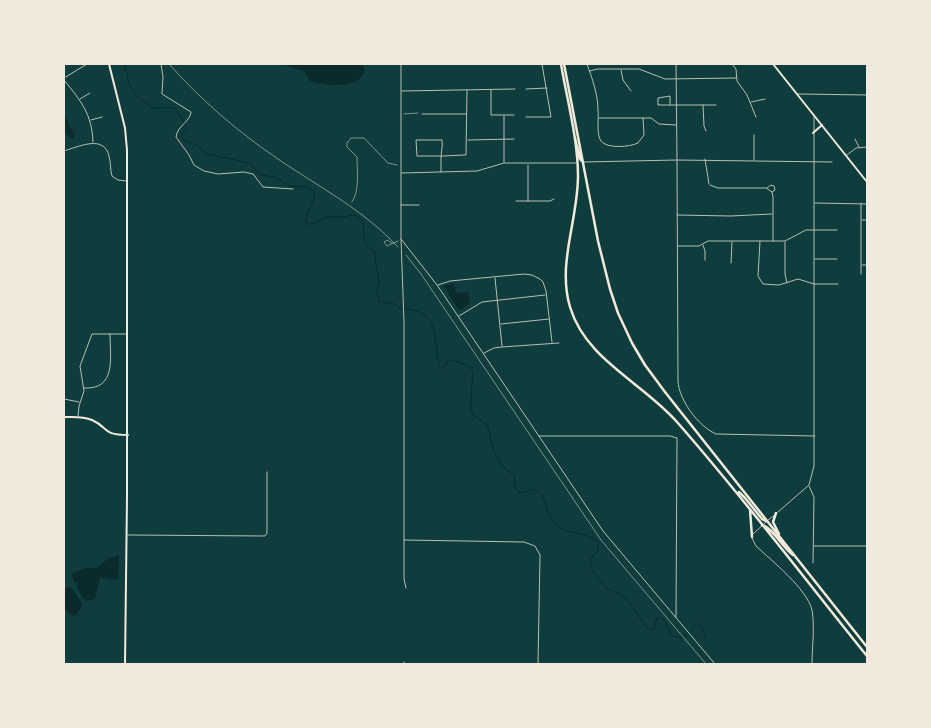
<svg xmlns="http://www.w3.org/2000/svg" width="931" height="728" viewBox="0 0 931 728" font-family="Manrope,sans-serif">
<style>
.water{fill:#0a2a2b}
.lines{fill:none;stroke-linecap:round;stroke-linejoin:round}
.stream{stroke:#0a2a2b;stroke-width:1}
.path{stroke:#f1e9da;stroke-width:0.5}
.minor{stroke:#b8beb3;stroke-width:1}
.tertiary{stroke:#b8beb3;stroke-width:1}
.secondary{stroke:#f1e9da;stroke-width:2}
.primary{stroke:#f1e9da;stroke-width:2}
.trunk{stroke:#f1e9da;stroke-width:2.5}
</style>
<rect width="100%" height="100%" fill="#0f3d3e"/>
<!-- water -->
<path class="water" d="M281,64h81l3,6c-2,4 -4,8 -7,10 -12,8 -36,5 -48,1l-6,-10z
M64,115l11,21 -3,3 -8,-7z
M454,284l2,9 12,-1 2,11 -9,7 -3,-1 -14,-23z
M119,555l-1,24c-7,2 -11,-2 -18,-1 -2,8 -2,15 -6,21l-6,2 -6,-4 -5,-10 1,-4 -4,-1 -2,-8c7,-6 16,-6 24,-6l13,-10z
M71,587l11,17 -1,5 -7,7c-13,-5 -10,-16 -10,-28z"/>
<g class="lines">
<!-- stream -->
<path class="stream" d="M124,64c3,6 3,13 5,20 4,10 17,22 27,24 7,1 13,-3 20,1l11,19 -2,4 -4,4 2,4 16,6 7,8 44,9 10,12 15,2 14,9 18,1 7,4v6l-9,24 1,3c9,1 14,-5 22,-7 6,-1 11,0 16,0 4,-1 8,-3 12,-1 16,6 -1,28 18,35l5,31 -2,7 2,12c4,2 6,1 11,2 4,0 7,3 11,5 4,1 8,1 12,2 27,5 21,36 26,56l4,3 5,-9c8,1 19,4 25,11l-2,24v15l3,6 3,1 11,9 5,24 10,17 11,8 1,11 4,7 7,-1 4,-3c18,1 14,23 24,34 11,12 32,8 44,19v8l-8,10 1,8 4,6 11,14 19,9 23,32h6l3,-11c12,0 9,12 15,18l10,2 5,-3
M690,631l6,-7h4l6,14"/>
<!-- path -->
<path class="path" d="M169,64c32,36 69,68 109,95 44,30 83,49 120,88
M404,114l14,-1
M352,202c8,-12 5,-31 5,-45l-10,-10v-4l4,-5h13l24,25 9,2
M392,243l-5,-3 -3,2 3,4 11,-5
M406,255l15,19 180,266 105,124"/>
<!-- minor -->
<path class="minor" d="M161,64l2,13 -1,17 29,18c-1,10 -14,14 -15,25l13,18 5,10 10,6 14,3 26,-2 9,2 10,13 30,2
M587,64c5,14 11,30 11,46 1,8 -2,24 3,31 6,8 29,6 37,2l6,-8 -1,-17
M732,64l4,5 1,12 10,14 9,22
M621,70l2,10 8,11
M590,71l7,-2h42l26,10 71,-1
M64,78l23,-14
M64,80c17,21 28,34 29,62
M526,89l21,-1
M491,90v25h23
M402,91l113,-2
M80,99l10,-6
M751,102l14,-3
M670,105v-9l-12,2v7h58
M703,105l1,21 2,5
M422,114h44
M504,116v46
M526,117h25l-9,-53
M599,118h52l8,6 17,1
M91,120l11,-3
M855,139l4,8
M468,140l46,-1
M64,151c14,-4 40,-17 45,5 2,7 1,14 3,20l6,4 8,1
M847,155l9,-7 11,-1
M705,159l4,25
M754,160v-25
M528,165v36
M441,172v-14c0,-6 2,-12 1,-18h-26l1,16h26l21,-1h2l1,-65
M402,173l75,-2 27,-8h72
M710,185l8,3h48l6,4 1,5v44
M767,188l4,-3 3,1 1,4 -3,2
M516,201h34l4,-2
M815,203l52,1
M861,203v71
M401,205h18
M677,215l54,1 41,-2
M862,220h5
M401,239l3,83v257l2,9
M760,241l-2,35 5,8 16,1 19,-6 16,5h24
M785,242v32l2,9
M703,245l2,6v9
M678,246h21l9,-5h77l21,-11h31
M815,259h22
M731,263l1,-21
M862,265h5
M495,278l7,68
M438,285l12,-4 74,-7 8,1 8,4 3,3 3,9 6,51
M459,316l23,-14 63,-7
M501,324l48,-5
M484,353l10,-5 8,-1 57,-4
M84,388c33,2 26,-31 26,-54
M64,399l15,3
M78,416l1,-10 5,-15 -4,-25 12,-32h35
M539,436h131l7,2 -1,179
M815,436l-99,-2c-18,-8 -37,-34 -38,-53l-1,-221 155,2
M809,486l5,11 -1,66
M778,512l31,-27 5,-19v-349
M768,520l7,-5
M128,535l137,1 2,-3v-61
M404,540l120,2 11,4 5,9 -2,109
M814,546h53
M403,664l1,-2"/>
<!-- tertiary -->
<path class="tertiary" d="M401,64v175l36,46 166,246 112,133
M798,94l69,1
M584,162l93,-2 -1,-96
M753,534l13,-12
M752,538l4,8c16,15 51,43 56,64 3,17 0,37 0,54"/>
<!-- secondary -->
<path class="secondary" d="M773,64l94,118
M813,133l9,-8
M64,417c9,0 19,-1 28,3 18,8 9,15 36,15"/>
<!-- primary -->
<path class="primary" d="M109,64l16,64 2,22v347l-2,167"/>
<!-- trunk -->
<path class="trunk" d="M561,64c6,36 17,75 17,112 0,44 -21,88 -8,131 16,53 72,75 107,115 66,75 127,156 190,234
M564,64l34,177 12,48 8,24 14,30 13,22 20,27 202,255
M575,138l5,21 3,3
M739,492l6,6 17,21 4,2
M750,510l2,27
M776,513l-3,9 6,12
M762,525c11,3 21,23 31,30"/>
</g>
<!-- border -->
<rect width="931" height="728" fill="none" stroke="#f1e9da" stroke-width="130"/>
</svg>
